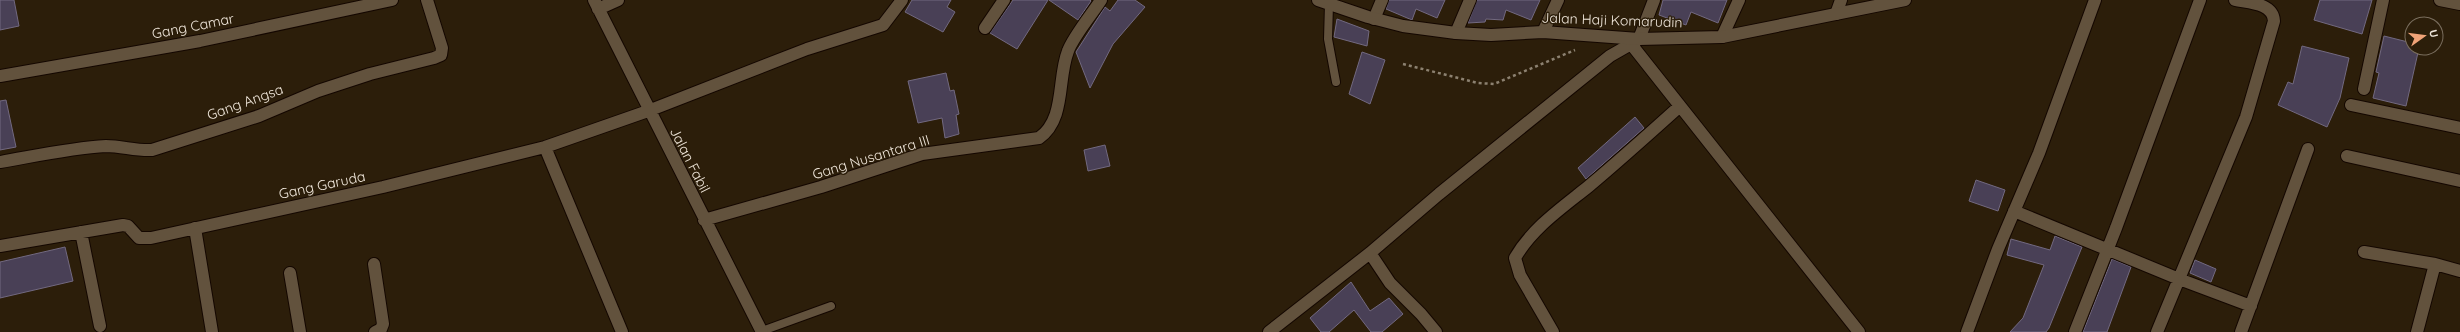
<svg xmlns="http://www.w3.org/2000/svg" width="2460" height="332" viewBox="0 0 2460 332" font-family="Quicksand,sans-serif">
<style>
.building{fill:#494056;stroke:#726980}
.lines{fill:none;stroke-linecap:round;stroke-linejoin:round}
.service-casing{stroke:#140700;stroke-width:10}
.minor-casing{stroke:#140700;stroke-width:14}
.tertiary-casing{stroke:#140700;stroke-width:14}
.path{stroke:#8c8170;stroke-width:2.5;stroke-dasharray:3 3;stroke-linecap:butt}
.service{stroke:#62523d;stroke-width:8}
.minor{stroke:#62523d;stroke-width:12}
.tertiary{stroke:#62523d;stroke-width:12}
.labels{text-anchor:middle;stroke-width:3;stroke-linejoin:round;paint-order:stroke}
.street-label{font-size:14px;fill:#f0e7db;stroke:#2c1e0a}
</style>
<rect width="100%" height="100%" fill="#2c1e0a"/>
<!-- building -->
<path class="building" d="M0,0h14l5,26 -19,4z
M912,0h39l-4,7 8,5 -12,20 -38,-20z
M1013,0h35l-31,49 -27,-16z
M1049,0h41l1,1 -13,19z
M1118,0h17l10,7 -32,37 -23,44 -14,-36 29,-45 5,4z
M1389,0h56l-8,18 -21,-9 -4,11 -26,-11z
M1477,0h63l-9,20 -25,-10 -3,10 -17,-1 -1,3 -17,1z
M1663,0h64l-9,23 -27,-11 -5,13 -27,-10z
M2320,0h52l-10,34 -48,-14z
M1337,19l32,12 -2,15 -33,-9z
M2384,36l28,7v5h7l-13,58 -33,-8 6,-25 -3,-1z
M2302,46l47,12 -9,40 -13,29 -49,-22 10,-23 5,2z
M1362,52l23,8 -15,44 -21,-10z
M946,73l4,18 4,-1 5,24 -3,1 3,19 -14,4 -3,-20 -24,5 -10,-42z
M6,100l10,47 -16,3v-49z
M1635,117l9,11 -58,51 -8,-11z
M1105,145l5,21 -22,5 -4,-21z
M1976,180l29,10 -7,21 -29,-10z
M2055,236l27,11 -33,81 -3,4h-36l13,-14 21,-53 -37,-10 4,-16 39,11z
M65,247l8,34 -73,17v-36z
M2112,259l19,8 -24,65h-24z
M2195,260l21,9 -5,13 -21,-9z
M1351,282l19,29 19,-13 14,16 -21,18h-11l-17,-22 -25,22h-8l-11,-14z"/>
<g class="lines">
<defs>
<path id="service" d="M1329,4l-1,35 8,43
M762,331l69,-25"/>
<path id="minor" d="M594,0l168,332
M1654,0l-15,39 -8,5 228,288
M598,9l20,-9
M1836,14l5,-14
M1374,19l8,-19
M985,28l19,-28
M1543,32l15,-32
M1456,33l14,-33
M1722,37l17,-37
M0,76l200,-35 192,-41
M2364,89l19,-89
M2351,105l109,23
M545,147l77,185
M2347,156l113,25
M0,162c35,-6 71,-14 106,-16 16,0 30,5 46,4l107,-34 59,-25 52,-17 64,-16 7,-3 1,-7 -15,-48
M2014,211l165,68 72,27
M704,220l117,-33 101,-33 117,-16c27,-19 18,-59 29,-87 5,-14 24,-37 33,-51
M195,228l17,104
M81,232l19,94
M0,246l123,-21 5,1 11,12h12l232,-51 162,-40 103,-36 159,-62 76,-24 19,-25
M2364,252l71,12 25,7
M1370,253l20,30 31,31 15,18
M374,264l9,60 -2,5 -6,3
M290,273l10,59
M1269,332l101,-79 69,-59 171,-138 21,-12
M1553,332l-33,-57 -5,-17c17,-30 48,-51 74,-72 31,-26 61,-53 91,-80
M1967,332l31,-83 41,-96 56,-153
M2075,332l41,-104 84,-228
M2157,332l89,-215 28,-96c-1,-18 -25,-18 -39,-21
M2241,332l67,-183
M2417,332l18,-68"/>
<path id="tertiary" d="M1318,0l50,17 35,9 53,7 35,2 52,-3 96,7 83,-2 183,-37
M2440,0l20,4"/>
</defs>
<!-- service casing -->
<use href="#service" class="service-casing"/>
<!-- minor casing -->
<use href="#minor" class="minor-casing"/>
<!-- tertiary casing -->
<use href="#tertiary" class="tertiary-casing"/>
<!-- path -->
<path class="path" d="M1403,64l75,19 16,1 81,-34"/>
<!-- service -->
<use href="#service" class="service"/>
<!-- minor -->
<use href="#minor" class="minor"/>
<!-- tertiary -->
<use href="#tertiary" class="tertiary"/>
</g>
<g class="labels">
<!-- street labels -->
<g class="street-label">
<text transform="translate(1612 20) rotate(2)" y="5">Jalan Haji Komarudin</text>
<text transform="translate(193 26) rotate(-11)" y="5">Gang Camar</text>
<text transform="translate(245 102) rotate(-20)" y="5">Gang Angsa</text>
<text transform="translate(871 157) rotate(-17)" y="5">Gang Nusantara III</text>
<text transform="translate(690 160) rotate(63)" y="5">Jalan Fabil</text>
<text transform="translate(322 185) rotate(-12)" y="5">Gang Garuda</text>
</g>
</g>
<!-- north arrow -->
<g transform="translate(2424 36) rotate(76)"><circle r="19" fill="#2c1e0a" stroke="#7a6e5e"/>
<path d="M0-3L7 15L0 10L-7 15Z" fill="#f0a378"/>
<text y="-6" font-size="11" font-weight="bold" text-anchor="middle" fill="#f0e7db">U</text>
</g>
</svg>
